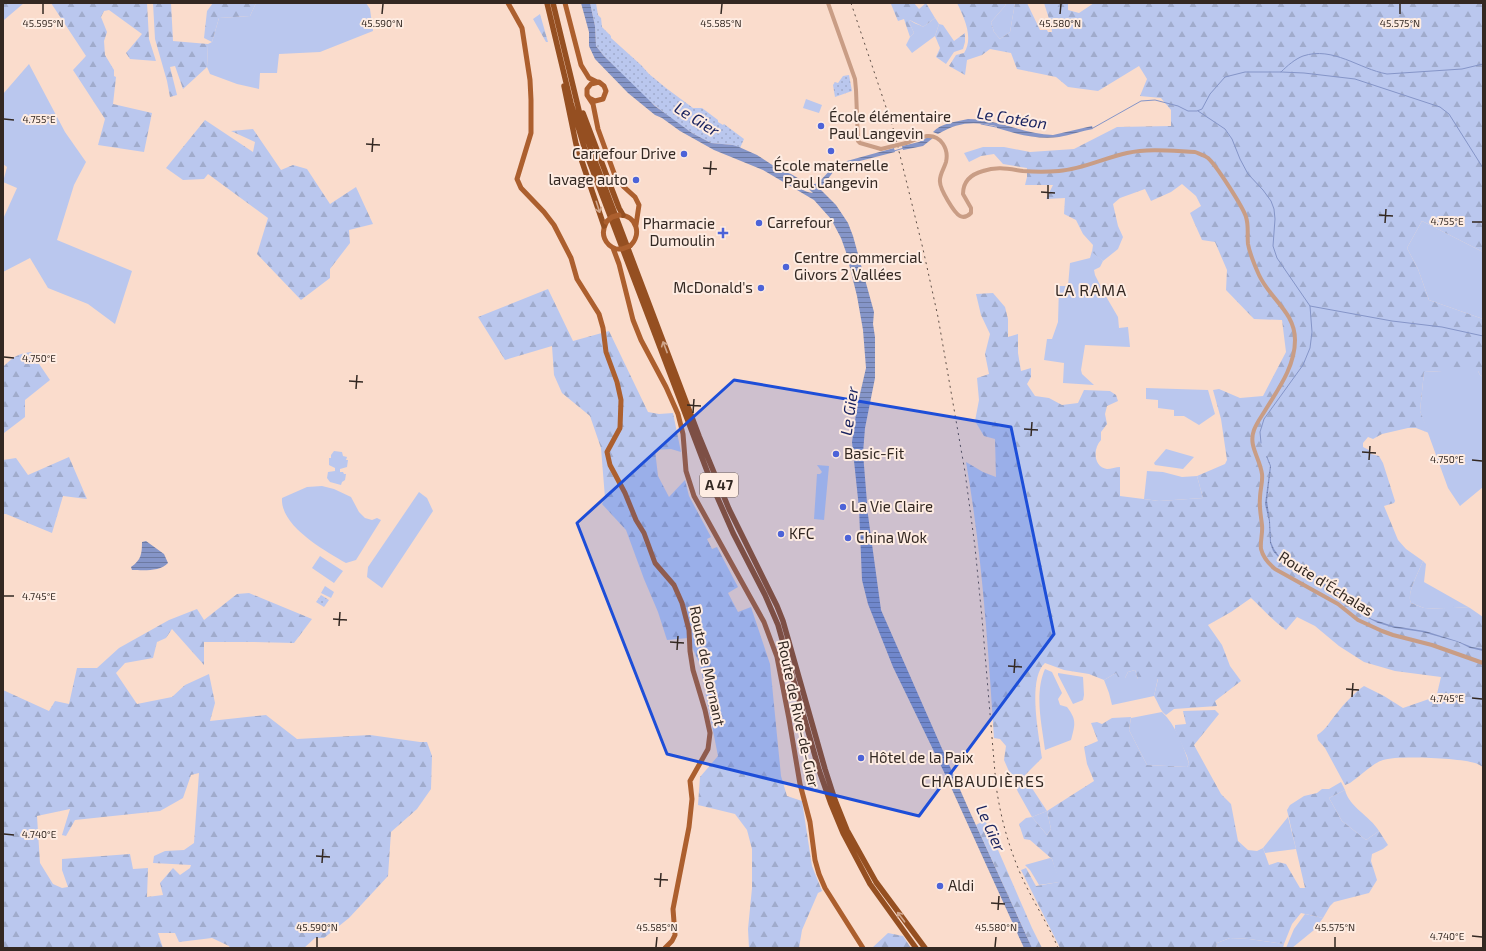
<svg xmlns="http://www.w3.org/2000/svg" width="1486" height="951" viewBox="0 0 1486 951" font-family="'Exo 2',sans-serif">
<style>
.green{fill:#bac7ee}
.forest{fill:url(#forest-firs);fill-rule:evenodd}
.park{fill:url(#park-dots)}
.water{fill:url(#water-rules);fill-rule:evenodd}
.lines{fill:none;stroke-linecap:round;stroke-linejoin:round}
.stream{stroke:#8595c8;stroke-width:1}
.minor{stroke:#c99d85;stroke-width:4}
.major{stroke:#ac5f2e;stroke-width:5}
.highway{stroke:#954f21;stroke-width:5.5}
.rail{stroke:#5e4f47;stroke-width:1;stroke-dasharray:2 4;stroke-linecap:butt}
.minor-bridge{stroke:#c99d85;stroke-width:4}
.major-bridge{stroke:#ac5f2e;stroke-width:5}
.oneway{stroke:#cfa58b}
.marked{fill:#1d4ed8;fill-opacity:0.2;stroke:#1d4ed8;stroke-width:3;stroke-linejoin:round}
.ticks{fill:none;stroke:#332822;stroke-width:1.5}
.poi-dot{fill:#4c63d8;stroke:#feece2;stroke-width:1.5}
.labels{text-anchor:middle;stroke-width:4;stroke-linejoin:round;paint-order:stroke}
.shield{fill:#feece2;stroke:#70635c;stroke-width:1}
.shield-label{font-size:14px;font-weight:bold;fill:#332822}
.poi-label{font-size:15px;fill:#332822;stroke:#feece2;text-anchor:start}
.street-label{font-size:15px;fill:#332822;stroke:#feece2}
.water-label{font-size:16px;font-style:italic;fill:#18225f;stroke:#feece2}
.neighbourhood-label{font-size:16px;letter-spacing:1px;fill:#332822;stroke:#feece2}
.ticks-label{font-size:10px;text-anchor:middle;fill:#332822;stroke:#feece2;stroke-width:4;stroke-linejoin:round;paint-order:stroke}
</style>
<defs>
<pattern id="forest-firs" width="22" height="20" patternUnits="userSpaceOnUse"><rect width="22" height="20" fill="#bac7ee"/><path d="M5 1l3.5 6h-7zM16 11l3.5 6h-7z" fill="#a0abcc"/></pattern>
<pattern id="park-dots" width="8" height="8" patternUnits="userSpaceOnUse"><rect width="8" height="8" fill="#bac7ee"/><path d="M2 2h.1M6 6h.1" fill="none" stroke="#a0abcc" stroke-width="1.8" stroke-linecap="round"/></pattern>
<pattern id="water-rules" width="6" height="5" patternUnits="userSpaceOnUse"><rect width="6" height="5" fill="#8595c8"/><path d="M0 2.5h6" fill="none" stroke="#6d7aa2"/></pattern>
</defs>
<rect width="100%" height="100%" fill="#fadccc"/>
<!-- green -->
<path class="green" d="M256,3h110l4,6 3,22 -53,21 -41,2 -2,19h-17l-1,16 -22,-5 -27,-10 -3,-7 1,-23 4,-2 7,-24 31,-2z
M1006,3h9l-5,29 -10,7 -6,-7 -3,-10 14,-16z
M935,18l4,6 -4,12 -23,17 -6,-8 4,-8 4,-4 -5,-11 1,-2c4,4 9,4 13,7z
M29,64l36,68 21,30 -12,23 -17,55 75,31 -17,53 -27,-20 -40,-16 -18,-30 -27,14v-53l14,-31 -14,-6 4,-15 -4,-3v-70z
M806,99l16,6 -3,8 -16,-5z
M1422,221l61,31v67l-54,-19 -11,-31 -11,-21z
M1092,251l11,10 -3,6 -6,3 1,5 9,18 14,24 1,11 9,-1 2,20 -45,-2 -4,25 1,4 12,11 -31,-2 1,-20 -20,-3 3,-21h5l6,-17 1,-36h9l2,-23 20,-5z
M1442,371h36l2,4 3,2v110l-23,19 -12,-18 -28,-77 4,-39z
M1146,388l62,2 7,24 -16,11 -15,-9h-10v-6l-16,-2v-8l-12,-1z
M1166,449l28,8 -11,12 -28,-4 -1,-2z
M334,451l8,1 1,4 4,1 -1,3h2l-1,7 -7,2v3h3l1,2h2l-1,6 -3,2 -1,3 -11,-3 -3,-4 1,-6 7,-1v-3l-6,-3v-7h2v-3z
M817,465l12,1 -5,54 -10,-1 3,-45h3l2,-2z
M1147,471l16,1 19,5 15,-1 6,22 -44,3 -15,-2z
M322,486l12,3 17,8 8,15 6,6 7,2 5,-2 4,2 -25,40 -10,3c-21,-12 -66,-37 -64,-65l25,-11z
M419,492l8,6 6,13 -51,77 -15,-11 1,-10z
M320,556l23,15 -9,12 -22,-15z
M1423,561l3,3 -2,18 46,26 -16,-1 -10,2 -20,-1 -13,-5c-5,-10 8,-31 12,-42z
M325,586l9,6 -3,6 -10,-5z
M1045,669l7,3 10,21 -4,6 2,6 7,2c10,13 8,17 4,33l-26,10c-3,-25 -11,-56 0,-81z
M1135,670l3,9 20,-1 -4,18 -42,9 -3,-12 -5,-13 12,-7 9,5 3,-6z
M1058,673l25,4 1,18 -1,5 -10,4 -15,-29z
M1162,712c13,12 22,35 27,52l-2,3 -40,-2 -18,-35 2,-12z
M1345,790c4,17 25,26 34,41l-13,9 -24,-19 -13,-23z
M1047,811l4,18 -4,6 -15,-18z
M1288,817l8,32 -31,4 -2,-5z
M1050,858l2,1 8,23 -21,3 -9,-15 -5,-5z
M1305,914l18,4 -9,12 -22,18h-6l8,-19z
M1230,938l19,1 35,5 -1,4h-67l1,-5z"/>
<!-- forest -->
<path class="forest" d="M3,3h21l-20,17z
M51,3h96l2,36 7,22 -26,-2 -4,-6 16,-19 -33,-24 -5,1 -3,6 6,15 -3,9 1,14 9,15v6l2,1 -3,27 39,9 -8,39 -46,-7 7,-26 -32,-49 13,-14z
M153,3h18l2,38 35,3 -1,23 -24,22 -8,-23 -5,1 7,28 -7,2 -3,-16 -12,-42z
M213,3h43l-6,13 -31,2 -7,24 -8,-4 3,-27z
M884,3h30l5,6 7,-6 9,15 -12,9c-4,-3 -8,-4 -13,-7l-1,2 5,11 -4,4 -6,-18 -6,2 -7,-17z
M957,3h49l-1,3 -14,16 3,10 6,7 10,-7 5,-29h12l13,27h7l1,2h4l-1,-7 -7,-22h24v7l11,3 15,-10h389v249l-61,-31 -15,27 11,21 11,31 54,19v58l-3,-2 -2,-4h-36l-18,1 -4,39 9,22 -13,-5h-8l-26,6 -9,5 -5,-2 -5,6v4l6,3 2,4 8,2 4,7 12,38 -1,2 -10,3 14,34 8,9 17,12c-4,11 -17,32 -12,42l13,5 20,1 6,-5 4,3 16,1 13,9v150c-3,-2 -5,-3 -8,-4 -15,-5 -78,-8 -92,-3 -10,3 -24,17 -33,23l-5,2 -20,-37 -7,-8 -1,-5c10,-6 12,-13 20,-22 6,-8 19,-22 27,-27l20,10 19,12 26,-9 7,-1 5,-21 -46,-6 -31,-9 -25,-16 -24,-20 -18,-9 -11,13c-12,-8 -24,-22 -35,-32l-20,14 -23,13 14,20 8,21 11,15 -26,20 2,5 -43,3 -8,6c-6,-4 -8,-13 -12,-19l4,-17h-20l-3,-9 -7,2 -3,6 -3,2 -4,-3 -2,-4 -12,7 -15,-6 -25,-4 -19,-7c-18,16 -6,73 -3,95l-18,18 23,35 47,-30 -7,-17 -3,-17 14,-6 -7,-18 6,-1 5,2 10,-6 19,-1 -2,13 18,35 40,2 2,-3 -2,-8 -12,-26v-5l11,-1 -3,-13 32,-1 4,4 -25,31 27,49 10,10 7,37 10,9 9,1 6,-3 6,17 9,-3 8,2 14,24h5l-18,-78 3,-5 14,-9 13,-3 5,-4h7l12,-7 4,8 -16,8 13,23 24,19 13,-9 9,14 -5,4 -11,5 -1,7 6,19 -8,13 -35,9 -4,4 -7,12 -22,-5 -9,11 -8,20 -35,-5 -19,-1 -13,5 -1,5h-156l-39,-78 5,-2 10,18 23,-4 -7,-23 -22,-19 -6,-1 -5,-15 7,-6 6,-1 -14,-25 -14,-32 2,-14 -6,-7 -6,-1c-6,-92 -12,-185 -28,-276l17,10 13,5 -1,-38 -11,-3 -9,-15 4,-21 -2,-22 12,-4 -4,-20 5,-20 -9,-19 -5,-21 17,-1 12,14 3,12v18l10,-3v19l3,18 10,-3v9l-4,7 8,12 14,2 13,7 16,-2 6,-13 26,1 6,4 2,6 -11,5 -2,8 2,10 -6,8v8c-8,8 -8,27 6,29 4,0 9,-2 13,-2v29l39,5 44,-3 -6,-22 28,-12 2,-4 -6,-41 -8,-29 6,-1 21,9 23,-2 23,-44 -4,-32 -28,-1 -28,-29 1,-20 -12,-28 -13,-2 -12,-27 11,-7 -5,-10 -14,-12 -11,8 -20,9 -6,-12 -25,9 -7,6 5,22 5,11 -5,12 -15,12 -11,-9 1,-7 -10,-11 -7,-14 -12,-6 1,-16 -19,1 7,-14h-28l2,-8v-9l-24,-4 -9,-10 -13,2 -12,6 -5,-9 19,-6h21l26,5 44,-3 43,-22 54,-1v-16l-10,-12 -21,-2 7,-17 -8,-13 -41,25 -30,-4 -12,-10 -39,-8 -6,-16 -21,-4 -8,6 -15,5 -2,15 -16,-9 7,-11 8,-2c10,-15 0,-36 -7,-50zM1047,811l4,18 -4,6 -15,-18z
M540,14l8,28h-2l-13,-23z
M939,24l4,1 11,16 11,-8v9l-2,7 -9,3 -8,12 -10,-7 4,-9 -5,-12z
M205,120l48,32 2,-10 -24,-11 22,-2 28,41 12,-5 14,4 23,35 26,-17 17,37 -24,6 1,13 -20,26v9l-29,22 -44,-46 11,-36 -60,-44 -4,5 -21,1 -17,-12z
M548,289l25,52 36,-10 39,81 11,2 14,-1 8,39 -10,-3 -16,1 3,26 11,21 16,-17 4,16 22,41 -4,2 5,10 5,-2 21,40 -10,6 10,19 13,-5 19,57 11,112 6,20 15,5 10,65 10,25 -4,2 -16,37 -3,18h-50l-1,-19 4,-41v-39l-5,-19 -12,-16 -37,-9 2,-28 18,-21 -18,-91 -12,-27 -21,2 -9,-28 -14,-33 -18,-49 -24,-26 3,-6 -4,-50 -11,-32 -28,-23 -8,-18 -2,-29 -47,14 -27,-43z
M31,352l19,28 -25,20v17l-21,16 -1,4v-70c10,-10 14,-13 28,-15z
M69,457l18,42 -24,-3 -11,37 -46,-19h-3v-54l13,-2 12,17z
M249,593l63,26 -18,24 -43,-1h-47v23l-32,-36 -6,9 -9,4 -4,16 -28,5 -9,10 21,31 35,-7 13,-12 24,-11 6,29 -5,18 56,-6 31,24 73,-4 50,7h7l5,14 -1,33 -14,20 -26,23 -3,44 -39,42 -25,20h-9l-11,10h-74l-1,-2 -17,-8 -33,4 -4,-9h-17l5,15h-160v-258l46,21 6,-10 14,3 8,-36h20l22,-20 50,-28 28,-11 7,11 33,-26zM199,773l-5,70 -10,7 -19,1 -11,5 -1,7 38,2 -1,3 -10,7 -7,-7 -13,15 3,12 -16,2 1,-29 -15,1 -3,-15 -68,5v11l6,17 -6,1 -9,-4 -13,-21 -3,-47 33,-7 -8,26 4,1 9,-16 85,-9 23,-13 8,-23z
M985,820l47,108 10,20h-10l-56,-123z
M888,933l15,3 8,12h-39z"/>
<!-- park -->
<path class="park" d="M590,3h6l2,12 3,3 1,9 9,9v2l30,27 8,9 17,14 27,20h9l16,12v2l5,3 1,-1 20,15 -4,9 -7,-3 -22,-2 -19,-10 -20,-14 -29,-23 -39,-40 -8,-10 -1,-20z
M849,75l3,16 -17,6 -2,-12 2,-3 3,1 5,-7z
M321,595l8,5 -5,7 -8,-5z"/>
<!-- water -->
<path class="water" d="M581,3h9l5,23 1,20 8,10 51,50 37,27 19,10 22,2 6,2 18,8 23,15 11,4 15,9 9,1 4,-2 17,-18 58,-16 1,4 -47,12 -14,7 -14,18 16,16 12,18 5,13 21,76 -1,12 2,13v41l-10,50 -2,25 5,62 13,95 88,200 63,138h-8l-80,-176 -51,-105 -25,-63 -6,-24 -3,-72 -7,-66 5,-35 9,-39 -3,-38 -6,-34 -11,-44 -5,-14 -10,-19 -17,-19 -51,-30 -49,-20 -34,-19 -18,-13 -7,-3 -27,-22 -33,-34 -6,-13v-14zM790,179l13,5 10,9c-9,-1 -18,-7 -23,-14z
M968,119c29,0 56,15 85,16l39,-9 1,3c-11,2 -23,6 -34,8 -21,3 -43,-3 -62,-9l-1,-2c-23,-5 -38,-4 -58,8l-5,-2c8,-9 23,-10 35,-13z
M926,138h7l-10,8 -20,4 -1,-4 17,-4z
M1266,456h1l4,10 -4,35 3,20 1,21 3,7 5,7 12,10 15,8 12,3 7,8 11,6 6,6 -18,-11 -7,-9 -12,-2 -15,-9 -11,-8 -6,-7 -3,-8 -1,-22 -4,-17 5,-38z
M146,541l18,13 4,9c-8,9 -25,7 -36,7l-1,-3c10,-7 11,-13 11,-25z
M1346,598l15,14 11,7 21,7 32,5 32,10 15,6 11,2v2l-13,-3 -12,-6 -36,-10 -27,-4 -17,-5 -14,-7 -19,-17z"/>
<g class="lines">
<!-- stream -->
<path class="stream" d="M1281,72l23,1 51,6 85,28 9,7 34,54
M1198,111l27,18 7,10 8,20 8,15 15,16 8,11 3,8 1,10 -2,27 4,12 33,48 2,26 -2,16 -7,17 -39,54 -4,13 1,11
M981,124l15,3
M1093,128l48,-27 14,-1 23,6 10,5h9l5,-2 8,-15 15,-17 20,-5h36c6,-6 14,-13 22,-16 30,-10 56,13 84,18l75,-5 21,-5
M894,151l10,-3
M1310,306l82,15 50,6 41,9"/>
<!-- minor -->
<path class="minor" d="M828,3l27,76 1,11 2,51 2,2 21,6
M906,143c7,-2 14,-6 21,-7 14,-1 22,13 19,26 -2,7 -7,13 -6,20 0,7 14,31 20,34 4,2 8,0 11,-3v-5l-8,-14c0,-13 9,-20 20,-23 14,-5 26,-2 40,0 12,1 24,1 36,0 24,-2 45,-13 68,-18 22,-5 46,-2 68,-1 5,2 9,3 13,6 8,7 35,49 38,59 3,9 1,18 2,27 2,11 7,22 11,31 11,24 36,37 36,65 0,26 -16,48 -29,69 -4,7 -9,13 -12,21 -6,16 6,28 8,44 1,8 -2,16 -2,24 -1,9 1,18 2,27 1,8 -2,16 -1,24 2,8 8,15 14,20l63,35 20,16 24,11 11,4 39,10 51,18"/>
<!-- major -->
<path class="major" d="M508,3l14,25 8,52 1,20v33l-14,46 4,9 23,24 10,13 17,33 6,21 22,35 4,14 3,24 11,30 4,18 -1,28 -13,24 3,13 15,28 11,27 8,13 11,30 19,22 8,18 7,27 1,21 3,19 12,40 5,23 -2,16 -18,32 2,18 -3,28 -16,82 2,26 -3,6 -7,7
M565,3l16,62 8,13 8,4
M589,98l6,3 8,-2 3,-8 -2,-5 -5,-4 -8,2 -4,5v6l6,9 5,25 16,44 10,14 11,10 4,8 -3,20
M620,215c17,1 22,20 10,31
M606,223c-6,11 -1,22 10,26
M613,248l6,16 14,56 8,20 25,47 12,27 5,20 3,37 8,25 70,126 13,35 12,62 11,65 10,38 5,38 4,14 6,14 38,60"/>
<!-- highway -->
<path class="highway" d="M547,3l24,100 14,47 130,342 18,41 32,62 13,30 41,145 12,34 12,29 27,51 46,64
M553,3l29,120 11,33 106,280 30,73 48,97 6,15 42,148 10,31 12,30 29,52 49,66
M564,86l12,58 28,82
M583,113l36,95 4,7"/>
<!-- rail -->
<path class="rail" d="M851,3l43,128 29,118 15,68 27,155 10,75 7,71 14,167c4,29 11,56 22,83 11,28 29,53 40,80"/>
<!-- minor-bridge -->
<path class="minor-bridge" d="M881,149l25,-6"/>
<!-- major-bridge -->
<path class="major-bridge" d="M606,222l6,-5 7,-2
M618,249h4l8,-3"/>
</g>
<!-- one-way arrows -->
<defs><path id="oneway-shaft" d="M-6 0H5M1.5-3L5.5 0L1.5 3" fill="none" stroke-width="1.6" stroke-linecap="round" stroke-linejoin="round"/></defs>
<g class="oneway">
<use href="#oneway-shaft" transform="translate(598 207) rotate(72)"/>
<use href="#oneway-shaft" transform="translate(665 347) rotate(-111)"/>
<use href="#oneway-shaft" transform="translate(901 917) rotate(-127)"/>
</g>
<!-- marked area -->
<path class="marked" d="M734,380l277,47 43,207 -135,182 -252,-62 -90,-231z"/>
<!-- ticks -->
<path class="ticks" d="M43,14v-10M382,14l1,-10M721,14l1,-10M1060,14l1,-10M1400,14v-10M4,119l10,1M366,144l14,1M372,152l1,-14M703,168l14,1M710,175l1,-14M1041,192l14,1M1048,199v-14M1379,215l14,1M1472,222h10M1385,223l1,-14M4,357l10,1M349,381l14,1M356,389l1,-14M687,405l14,1M693,413l1,-14M1024,429l14,1M1031,436l1,-14M1362,452l14,1M1369,460l1,-14M1472,460l10,1M4,596h10M333,619l14,1M339,626l1,-14M670,642l14,1M677,650l1,-14M1008,666l14,1M1014,673l1,-14M1346,689l13,1M1352,697l1,-14M1472,698l10,1M4,834l10,1M316,856l14,1M322,863l1,-14M654,879l14,1M660,887l1,-14M991,903l14,1M998,910l1,-14M1472,936l10,1M317,947v-10M656,947l1,-10M995,947l1,-10M1335,947v-10"/>
<!-- markers -->
<g class="poi-dot">
<circle cx="821" cy="126" r="4"/>
<circle cx="831" cy="151" r="4"/>
<circle cx="684" cy="154" r="4"/>
<circle cx="636" cy="180" r="4"/>
<circle cx="759" cy="223" r="4"/>
<path d="M721 227h4v4h4v4h-4v4h-4v-4h-4v-4h4z"/>
<circle cx="786" cy="267" r="4"/>
<circle cx="761" cy="288" r="4"/>
<circle cx="836" cy="454" r="4"/>
<circle cx="843" cy="507" r="4"/>
<circle cx="781" cy="534" r="4"/>
<circle cx="848" cy="538" r="4"/>
<circle cx="861" cy="758" r="4"/>
<circle cx="940" cy="886" r="4"/>
</g>
<g class="labels">
<!-- shield labels -->
<rect class="shield" x="700" y="473" width="38" height="24" rx="3"/>
<g class="shield-label">
<text x="719" y="490">A 47</text>
</g>
<!-- poi labels -->
<g class="poi-label">
<text x="829" y="122">École élémentaire<tspan x="829" dy="17">Paul Langevin</tspan></text>
<text x="676" y="159" text-anchor="end">Carrefour Drive</text>
<text x="831" y="171" text-anchor="middle">École maternelle<tspan x="831" dy="17">Paul Langevin</tspan></text>
<text x="628" y="185" text-anchor="end">lavage auto</text>
<text x="767" y="228">Carrefour</text>
<text x="715" y="229" text-anchor="end">Pharmacie<tspan x="715" dy="17">Dumoulin</tspan></text>
<text x="794" y="263">Centre commercial<tspan x="794" dy="17">Givors 2 Vallées</tspan></text>
<text x="753" y="293" text-anchor="end">McDonald's</text>
<text x="844" y="459">Basic-Fit</text>
<text x="851" y="512">La Vie Claire</text>
<text x="789" y="539">KFC</text>
<text x="856" y="543">China Wok</text>
<text x="869" y="763">Hôtel de la Paix</text>
<text x="948" y="891">Aldi</text>
</g>
<!-- street labels -->
<g class="street-label">
<text transform="translate(1326 584) rotate(32)" y="5">Route d'Échalas</text>
<text transform="translate(707 666) rotate(78)" y="5">Route de Mornant</text>
<text transform="translate(798 714) rotate(78)" y="5">Route de Rive-de-Gier</text>
</g>
<!-- water labels -->
<g class="water-label">
<text transform="translate(1012 118) rotate(9)" y="6">Le Cotéon</text>
<text transform="translate(697 119) rotate(32)" y="6">Le Gier</text>
<text transform="translate(849 411) rotate(-82)" y="6">Le Gier</text>
<text transform="translate(991 828) rotate(66)" y="6">Le Gier</text>
</g>
<!-- neighbourhood labels -->
<g class="neighbourhood-label">
<text x="1091" y="296">LA RAMA</text>
<text x="983" y="787">CHABAUDIÈRES</text>
</g>
</g>
<g class="ticks-label">
<text x="43" y="27">45.595°N</text>
<text x="382" y="27">45.590°N</text>
<text x="721" y="27">45.585°N</text>
<text x="1060" y="27">45.580°N</text>
<text x="1400" y="27">45.575°N</text>
<text x="39" y="123">4.755°E</text>
<text x="1447" y="225">4.755°E</text>
<text x="39" y="362">4.750°E</text>
<text x="1447" y="463">4.750°E</text>
<text x="39" y="600">4.745°E</text>
<text x="1447" y="702">4.745°E</text>
<text x="39" y="838">4.740°E</text>
<text x="317" y="931">45.590°N</text>
<text x="657" y="931">45.585°N</text>
<text x="996" y="931">45.580°N</text>
<text x="1335" y="931">45.575°N</text>
<text x="1447" y="940">4.740°E</text>
</g>
<!-- border -->
<rect width="1486" height="951" fill="none" stroke="#332822" stroke-width="8"/>
</svg>
